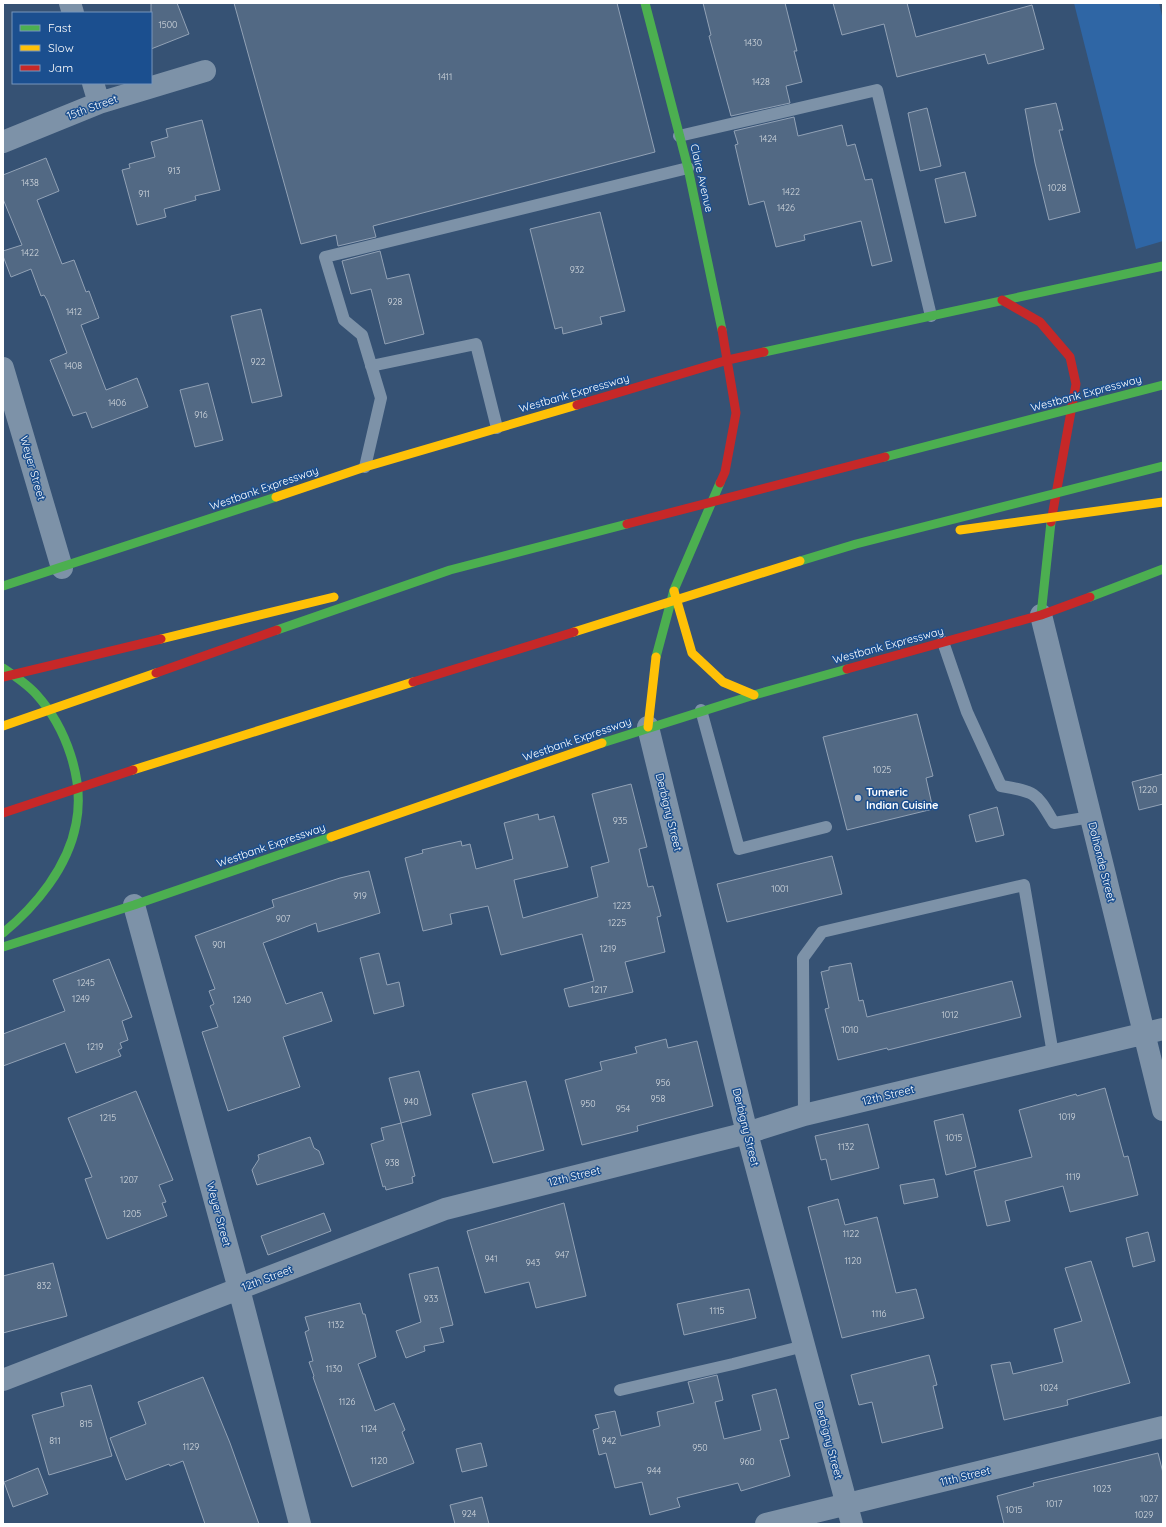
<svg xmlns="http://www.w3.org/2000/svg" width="1166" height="1527" viewBox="0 0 1166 1527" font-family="Quicksand,sans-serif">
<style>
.green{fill:#2f66a5}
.building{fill:#526984;stroke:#92a2b6}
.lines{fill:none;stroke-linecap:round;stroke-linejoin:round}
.lane{stroke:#7d92a8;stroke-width:12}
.street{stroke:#7d92a8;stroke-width:22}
.fast{stroke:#4caf50;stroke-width:9}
.slow{stroke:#ffc107;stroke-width:9}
.jam{stroke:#c62828;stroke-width:9}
.fast-bridge{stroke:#4caf50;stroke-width:9}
.slow-bridge{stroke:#ffc107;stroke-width:9}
.jam-bridge{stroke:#c62828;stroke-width:9}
.poi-dot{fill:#b9c2ce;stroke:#1b4f8f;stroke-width:1.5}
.labels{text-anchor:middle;stroke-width:3;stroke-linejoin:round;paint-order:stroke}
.number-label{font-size:9px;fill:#d4dae0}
.street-label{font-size:11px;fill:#fff;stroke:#1b4f8f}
.poi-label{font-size:11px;font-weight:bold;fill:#fff;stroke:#1b4f8f;text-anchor:start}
</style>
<rect width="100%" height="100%" fill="#365274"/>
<!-- green -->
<path class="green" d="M1074,3h85l4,17v221l-27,8z"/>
<!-- building -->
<path class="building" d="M151,3h26l12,31 -38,15z
M234,3h383l38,149 -282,74 3,11 -38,9 -2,-11 -35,9z
M703,3h82l12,48h-3l8,31 -16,4 4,17 -59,13 -22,-80 2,-1z
M833,3h74l9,34 116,-32 12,44 -56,15 -3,-10 -88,23 -13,-53 -42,11z
M1056,103l7,27h-4l21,82 -31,8 -14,-57 -10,-54z
M927,108l14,58 -21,5 -12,-58z
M794,117l4,19 44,-11 5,21 8,-2 10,36 7,-1 20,82 -20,5 -11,-45 -57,14 1,5 -29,7 -12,-46 -15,4 -14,-60 3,-1 -4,-13z
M202,120l18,70 -25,6 1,4 -32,9 2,8 -29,8 -15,-55 8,-2 -1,-4 26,-7 -4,-15 17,-5 -2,-8z
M46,158l13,33 -22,9 25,64 12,-4 12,32 3,-1 10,27 -18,7 25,65 31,-12 11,29 -56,21 -6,-16 -13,4 -23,-56 17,-7 -20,-53 -3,-5 -3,1 -10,-27 -20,8 -8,-21v-5l19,-6 -19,-46v-24z
M965,172l11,44 -31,7 -10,-44z
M600,212l25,99 -25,6 2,7 -39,10 -1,-7 -7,2 -25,-100z
M380,251l7,28 22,-5 15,60 -39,10 -14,-55 -20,5 -9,-33z
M261,309l21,87 -30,7 -21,-87z
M208,383l15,57 -28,7 -15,-57z
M917,714l16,62 -7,2 7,31 -86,21 -24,-93z
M1163,774v30l-24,6 -7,-28z
M631,784l16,63 -8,2 9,38 5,-1 8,30 -4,1 8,35 -40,10 8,30 -64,15 -5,-18 30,-8 -12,-47 -81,21 -13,-49 -38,8 2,10 -29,7 -18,-73 18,-5 -1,-3 39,-9 1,5 8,-2 6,25 37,-10 -9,-36 34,-9 1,6 15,-4 14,51 -54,13 9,38 75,-21 -7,-30 18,-5 -17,-68z
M997,807l7,28 -28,7 -7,-27z
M832,856l10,38 -115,28 -10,-38z
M369,871l11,42 -62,19 -2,-9 -53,20 23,61 36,-12 10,29 -49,16 17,50 -72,24 -26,-79 16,-5 -8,-21 4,-2 -5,-13 6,-2 -20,-53 79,-29 -2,-7 68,-22z
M379,953l8,32 12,-3 5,24 -30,8 -14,-56z
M109,959l23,58 -10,4 6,19 -8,3 2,5 -4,2 3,6 -45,17 -11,-30 -62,23v-32l62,-23 -12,-31z
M851,963l8,38 4,-1 4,17 145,-36 9,36 -133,33 -1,-2 -49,12 -13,-51 4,-1 -8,-36 8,-2v-3z
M666,1039l2,9 29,-7 16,65 -76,20 1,5 -56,14 -17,-65 37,-10 -2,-8 37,-9 -2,-6z
M419,1071l12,44 -30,8 -12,-45z
M526,1081l18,69 -51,13 -21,-69z
M1105,1088l19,69 4,-1 10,39 -68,17 -7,-26 -58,15 5,20 -23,5 -13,-55 58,-14 -13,-47 57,-16 1,2z
M136,1091l37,89 -14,5 7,17 -4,1 5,13 -60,23 -22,-60 7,-2 -24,-59z
M963,1114l13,53 -30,8 -12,-54z
M401,1123l14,53 -3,1 1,6 -27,7 -1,-4 -2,1 -12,-43 13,-4 -3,-12z
M868,1124l11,44 -48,12 -5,-21 -5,1 -6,-24z
M310,1137l4,11 5,3 5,13 -67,21 -5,-15 7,-11 -1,-4z
M934,1179l4,18 -34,7 -4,-19z
M838,1199l7,26 32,-8 19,76 20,-4 8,29 -82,20 -34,-131z
M564,1203l22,93 -50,12 -7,-26 -44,11 -18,-62z
M324,1213l7,18 -63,24 -7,-19z
M1148,1232l7,29 -22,6 -7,-29z
M1091,1261l39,122 -63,17 1,5 -64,15 -13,-55 19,-3 3,12 50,-12 -9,-33 28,-8 -17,-53z
M53,1263l14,53 -64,17v-57z
M438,1267l15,58 -13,3 4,14 -20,4 1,5 -19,7 -10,-27 25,-9 -12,-48z
M749,1289l7,29 -72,17 -7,-31z
M360,1303l3,11h2l11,43 -18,7 17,47 19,-8 11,27 -3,2 12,31 -62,24 -39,-110 1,-1 -5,-14 4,-1 -8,-29 4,-2 -4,-13z
M929,1355l8,30 -4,1 10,42 -61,15 -10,-41 -13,3 -8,-30z
M717,1375l6,25 -8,2 9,37 37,-9 -9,-35 24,-6 13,49 -9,2 10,36 -49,15 -3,-8 -61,15 3,9 -30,8 -8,-33 -27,6 -9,-35 -7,2 -6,-25 6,-2 -4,-13 20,-4 6,25 39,-10 -3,-14 37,-9 -6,-21z
M203,1377l27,66 29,81h-54l-22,-63 -13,5 -1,-2 -43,16 -16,-42 36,-14 -8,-22z
M91,1385l21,71 -63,19 -17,-60 32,-9 -3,-13z
M481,1443l6,23 -25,6 -6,-23z
M1158,1453l5,20v51h-159l-7,-28 37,-10 -1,-3z
M38,1468l10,26 -35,13 -9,-25z
M482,1497l7,27h-34l-5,-19z"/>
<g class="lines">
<!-- lane -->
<path class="lane" d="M679,136l198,-46 54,226
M371,366l105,-22 21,84
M365,467l16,-69 -19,-63 -18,-15 -19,-63 363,-89
M943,642l24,70 34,74c36,6 35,7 53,37l37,-6
M701,710l38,139 87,-22
M804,1115l-1,-157 19,-26 202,-47 29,169
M620,1390l113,-26 71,-18"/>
<!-- street -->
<path class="street" d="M70,3l3,10
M93,83l6,20
M3,142l96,-39 106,-32
M3,368l59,200
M1041,615l122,495
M648,727l99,406 105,391
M134,905l105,384 61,235
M3,1380l442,-171 302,-76 57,-18 359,-86
M766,1524l397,-97"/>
<!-- fast -->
<path class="fast" d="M645,3l43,165 34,162
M764,352l399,-86
M3,586l273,-89
M1090,597l73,-28
M1041,615l10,-93
M656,657l18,-67 46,-107
M3,668c12,8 24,16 33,26 30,33 49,86 40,130 -8,43 -40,82 -73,109
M602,743l152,-48 93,-26
M3,947l131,-42 197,-68"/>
<!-- slow -->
<path class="slow" d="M276,497l89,-30 212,-62
M674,591l18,62 31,29 31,13
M648,727l8,-70
M331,837l271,-94"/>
<!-- jam -->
<path class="jam" d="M1002,300l38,22 30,35 6,27 -25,138
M577,405l151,-45 36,-8
M720,483l5,-11 11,-59 -14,-83
M847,669l194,-54 49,-18"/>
<!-- fast-bridge -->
<path class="fast-bridge" d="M885,457l278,-72
M800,561l56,-17 307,-78
M277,630l173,-60 177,-46"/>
<!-- slow-bridge -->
<path class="slow-bridge" d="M960,530l203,-28
M574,632l226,-71
M161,639l173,-42
M3,726l153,-53
M133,770l280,-88"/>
<!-- jam-bridge -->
<path class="jam-bridge" d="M627,524l258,-67
M156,673l121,-43
M3,677l158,-38
M413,682l161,-50
M3,813l130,-43"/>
</g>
<!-- markers -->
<circle class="poi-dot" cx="858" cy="798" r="4"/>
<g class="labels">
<!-- number labels -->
<g class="number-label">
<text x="168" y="28">1500</text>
<text x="753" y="46">1430</text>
<text x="445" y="80">1411</text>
<text x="761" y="85">1428</text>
<text x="768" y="142">1424</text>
<text x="174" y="174">913</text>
<text x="30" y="186">1438</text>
<text x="1057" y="191">1028</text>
<text x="791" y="195">1422</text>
<text x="144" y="197">911</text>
<text x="786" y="211">1426</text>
<text x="30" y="256">1422</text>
<text x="577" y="273">932</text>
<text x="395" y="305">928</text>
<text x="74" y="315">1412</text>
<text x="258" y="365">922</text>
<text x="73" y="369">1408</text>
<text x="117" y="406">1406</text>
<text x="201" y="418">916</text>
<text x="882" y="773">1025</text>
<text x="1148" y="793">1220</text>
<text x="620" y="824">935</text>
<text x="780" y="892">1001</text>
<text x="360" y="899">919</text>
<text x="622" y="909">1223</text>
<text x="283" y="922">907</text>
<text x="617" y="926">1225</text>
<text x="219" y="948">901</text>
<text x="608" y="952">1219</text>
<text x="86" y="986">1245</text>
<text x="599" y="993">1217</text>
<text x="81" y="1002">1249</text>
<text x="242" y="1003">1240</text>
<text x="950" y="1018">1012</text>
<text x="850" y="1033">1010</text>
<text x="95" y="1050">1219</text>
<text x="663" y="1086">956</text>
<text x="658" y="1102">958</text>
<text x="411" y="1105">940</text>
<text x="588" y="1107">950</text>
<text x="623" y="1112">954</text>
<text x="1067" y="1120">1019</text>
<text x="108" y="1121">1215</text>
<text x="954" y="1141">1015</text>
<text x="846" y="1150">1132</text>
<text x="392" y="1166">938</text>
<text x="1073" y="1180">1119</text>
<text x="129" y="1183">1207</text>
<text x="132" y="1217">1205</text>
<text x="851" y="1237">1122</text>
<text x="562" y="1258">947</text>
<text x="491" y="1262">941</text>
<text x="853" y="1264">1120</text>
<text x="533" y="1266">943</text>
<text x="44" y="1289">832</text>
<text x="431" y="1302">933</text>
<text x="717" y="1314">1115</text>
<text x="879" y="1317">1116</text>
<text x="336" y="1328">1132</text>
<text x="334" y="1372">1130</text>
<text x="1049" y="1391">1024</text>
<text x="347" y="1405">1126</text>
<text x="86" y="1427">815</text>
<text x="369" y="1432">1124</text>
<text x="55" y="1444">811</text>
<text x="609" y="1444">942</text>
<text x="191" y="1450">1129</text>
<text x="700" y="1451">950</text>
<text x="379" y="1464">1120</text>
<text x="747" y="1465">960</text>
<text x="654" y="1474">944</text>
<text x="1102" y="1492">1023</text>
<text x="1149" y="1502">1027</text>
<text x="1054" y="1507">1017</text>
<text x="1014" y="1513">1015</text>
<text x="469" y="1517">924</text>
<text x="1144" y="1518">1029</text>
</g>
<!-- street labels -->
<g class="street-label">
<text transform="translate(92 107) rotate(-20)" y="4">15th Street</text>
<text transform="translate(702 178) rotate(77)" y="4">Claire Avenue</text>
<text transform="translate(574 393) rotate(-16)" y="4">Westbank Expressway</text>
<text transform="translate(1086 393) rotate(-15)" y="4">Westbank Expressway</text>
<text transform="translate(33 468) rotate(74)" y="4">Weyer Street</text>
<text transform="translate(264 488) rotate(-19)" y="4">Westbank Expressway</text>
<text transform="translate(888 645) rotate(-15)" y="4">Westbank Expressway</text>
<text transform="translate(577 739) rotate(-19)" y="4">Westbank Expressway</text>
<text transform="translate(669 812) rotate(76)" y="4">Derbigny Street</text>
<text transform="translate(271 845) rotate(-19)" y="4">Westbank Expressway</text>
<text transform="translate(1102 862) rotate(76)" y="4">Dolhonde Street</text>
<text transform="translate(888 1095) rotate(-14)" y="4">12th Street</text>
<text transform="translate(746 1127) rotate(76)" y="4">Derbigny Street</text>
<text transform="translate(574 1176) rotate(-14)" y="4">12th Street</text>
<text transform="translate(219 1214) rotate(75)" y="4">Weyer Street</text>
<text transform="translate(267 1278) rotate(-21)" y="4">12th Street</text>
<text transform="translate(829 1440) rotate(75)" y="4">Derbigny Street</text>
<text transform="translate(965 1476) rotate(-14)" y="4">11th Street</text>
</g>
<!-- poi labels -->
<g class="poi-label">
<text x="866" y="796">Tumeric<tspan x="866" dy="13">Indian Cuisine</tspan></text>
</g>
</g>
<!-- border -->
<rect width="1166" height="1527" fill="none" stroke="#ffffff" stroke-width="8"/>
<!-- legend -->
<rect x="12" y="12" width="140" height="72" fill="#1b4f8f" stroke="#7695bc"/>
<rect x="20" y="25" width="20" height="6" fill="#4caf50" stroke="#7695bc"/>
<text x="48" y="32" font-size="12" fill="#ffffff">Fast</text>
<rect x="20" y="45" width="20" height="6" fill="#ffc107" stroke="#7695bc"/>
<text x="48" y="52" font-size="12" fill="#ffffff">Slow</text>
<rect x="20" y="65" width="20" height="6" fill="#c62828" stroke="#7695bc"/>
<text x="48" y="72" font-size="12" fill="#ffffff">Jam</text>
</svg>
